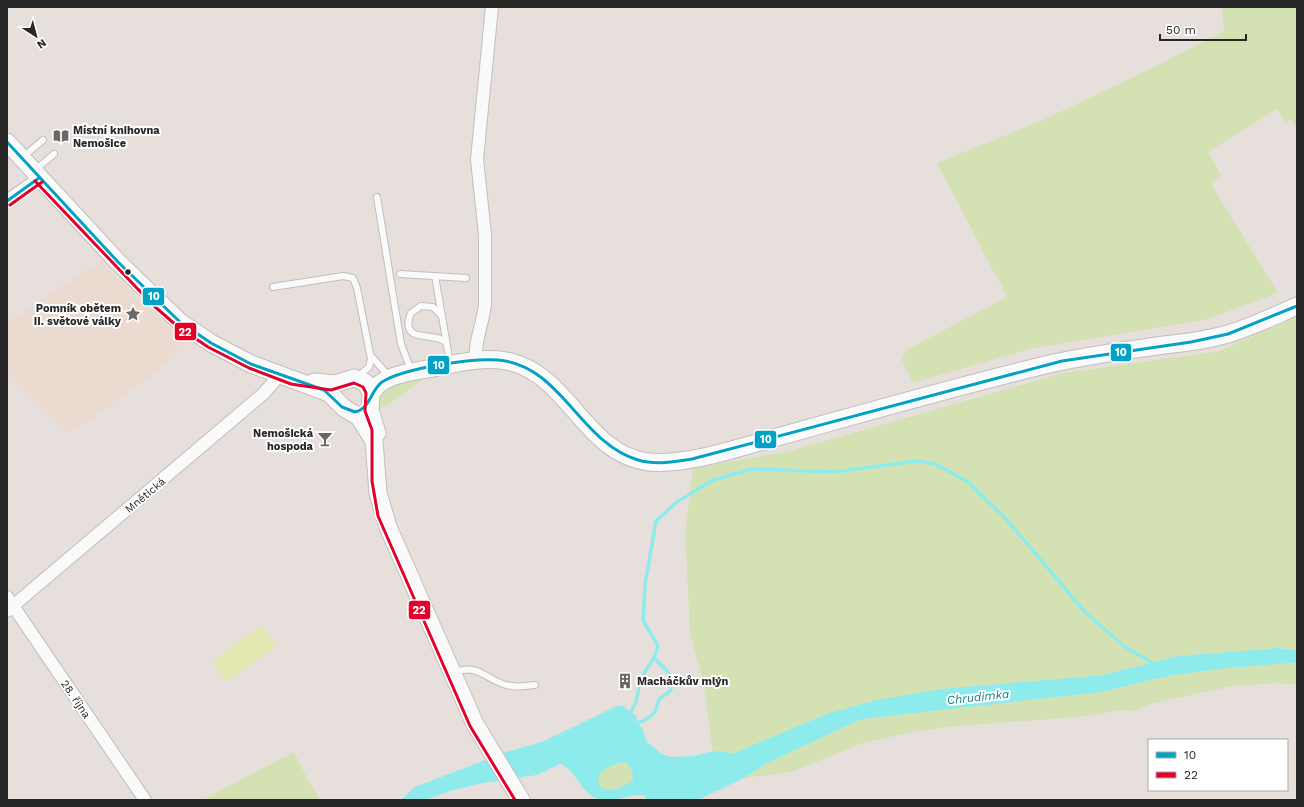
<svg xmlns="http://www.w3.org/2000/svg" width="1304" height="807" viewBox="0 0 1304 807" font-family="'Work Sans',sans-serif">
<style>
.education{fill:#ebdad0}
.green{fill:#d4e2b3}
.pitch{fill:#e2e6b1}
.water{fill:#8deceb;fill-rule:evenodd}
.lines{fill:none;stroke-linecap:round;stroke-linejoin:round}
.stream{stroke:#8deceb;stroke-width:3.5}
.lane-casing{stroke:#c0bebe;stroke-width:8}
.street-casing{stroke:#c0bebe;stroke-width:14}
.secondary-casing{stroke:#c0bebe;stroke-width:19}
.lane{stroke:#fbfafa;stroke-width:6}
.street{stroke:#fbfafa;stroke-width:12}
.secondary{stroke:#fbfafa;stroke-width:17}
.bus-1-casing{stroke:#fff;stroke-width:6}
.bus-2-casing{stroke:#fff;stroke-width:6}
.bus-1{stroke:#02a2c6;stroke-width:3}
.bus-2{stroke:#e4002b;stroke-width:3}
.bus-dot{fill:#272727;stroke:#fff;stroke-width:1.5}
.labels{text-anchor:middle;stroke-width:4;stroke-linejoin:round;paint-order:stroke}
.poi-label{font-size:11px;font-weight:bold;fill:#272727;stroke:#fff;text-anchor:start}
.street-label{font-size:11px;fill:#272727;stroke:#fff}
.water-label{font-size:12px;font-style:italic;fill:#09828c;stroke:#fff}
.line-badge{stroke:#fff;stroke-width:1.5}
.badge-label{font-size:11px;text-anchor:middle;font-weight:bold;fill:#fff}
</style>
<rect width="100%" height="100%" fill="#e7dfdc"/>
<!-- education -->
<path class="education" d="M100,261l87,83 -33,30 -84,60 -63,-62v-49z"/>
<!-- green -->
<path class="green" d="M1222,7h75v123l-7,-11 -5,4 -8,-14 -69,43 13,23 -10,9 67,109 -73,27 -172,28 -120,35 -11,-23 4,-10 101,-53 -70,-134 104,-42 111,-53 72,-37z
M1297,317v333l-18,-2 -101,8 -75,19 -161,14 -66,11 -47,13 -95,40 -21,-2 -10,-71 -13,-47 -5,-99 8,-66 97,-17 273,-78 156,-22z
M430,374l-40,29 -16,10 5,-23z
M1292,663l5,1v21l-22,-2 -42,3 -80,17 -18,8 -15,-1 -31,6 -142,11 -35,5 -52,12 -68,28 -48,6 23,-15 95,-44 239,-27 67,-16 59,-8z
M294,752l16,32 10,16h-118z
M625,762l7,7 1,11c-11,8 -20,12 -33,7l-2,-11c8,-9 15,-12 27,-14z"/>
<!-- pitch -->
<path class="pitch" d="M261,625l16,21 -50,36 -15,-21z"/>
<!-- water -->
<path class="water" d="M1279,648l18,2v14l-5,-1 -65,5 -59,8 -67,16 -239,27 -95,44 -23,15 -46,22h-51l-2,-4 -4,-1c-11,0 -30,7 -40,5 -21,-5 -25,-32 -41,-36l-23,11 -54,8 -33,8 -25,9h-24l14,-13 91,-35 36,-10 75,-36h6l14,11 -1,3 6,8 5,14 15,12 9,3 24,-1 18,-5 21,2 95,-40 47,-13 66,-11 161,-14 75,-19zM625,762l7,7 1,11c-11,8 -20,12 -33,7l-2,-11c8,-9 15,-12 27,-14z"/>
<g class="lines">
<!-- stream -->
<path class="stream" d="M629,716l7,-14 5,-24 13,-20 4,-12 -15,-26 2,-35 11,-64 21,-19 36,-22 39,-11 81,3 84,-11 18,3 33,18 39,38 79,93 40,35 31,17
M633,724c8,-2 20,-6 23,-15 1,-2 1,-6 3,-9 2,-3 6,-5 9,-7 13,-13 -6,-27 -14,-35"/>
<defs>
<path id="lane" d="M23,157l20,-17
M34,171l20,-17
M377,197l24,147 10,26
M400,274l66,4
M435,276l15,87
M273,287l70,-11 10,2 4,10 14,71 -2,8 -12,10
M442,316l-9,-9 -12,-1 -10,7c-13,33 25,17 35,30
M371,356l16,18
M453,673c24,-10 30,4 50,11 11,4 21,2 32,1"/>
<path id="street" d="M7,201l32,-23
M476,361c-2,-20 7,-37 9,-57v-69l-8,-76 15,-152
M7,597l138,203
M7,611l256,-217 17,-19"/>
<path id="secondary" d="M7,142l111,120 62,60 31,21 40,21 78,29 15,15 15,9 15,24 4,52 10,34 87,197 46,76
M314,382l21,2 19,-6 11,4 6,10 -1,18 7,23
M371,395c7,-18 33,-22 51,-25 28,-5 61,-15 89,-8 59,15 75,93 138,100 38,4 94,-16 132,-26 86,-24 173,-49 260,-70 40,-10 82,-15 123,-21 21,-2 43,-5 64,-11 24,-7 46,-18 69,-28"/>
</defs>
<!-- lane casing -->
<use href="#lane" class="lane-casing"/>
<!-- street casing -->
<use href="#street" class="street-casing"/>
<!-- secondary casing -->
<use href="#secondary" class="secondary-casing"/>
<!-- lane -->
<use href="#lane" class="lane"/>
<!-- street -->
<use href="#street" class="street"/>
<!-- secondary -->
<use href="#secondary" class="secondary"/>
<defs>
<path id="bus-1" d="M7,142l111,120 62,60 31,21 40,21 73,26 18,17 13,5c16,-4 15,-21 27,-30 22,-14 90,-24 116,-22 63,5 82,83 140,100 17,5 37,2 54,-1l370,-98 129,-19 37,-8 69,-28
M7,201l32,-23"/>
<path id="bus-2" d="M35,181l118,124 24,21 31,21 41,21 42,16 40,6 23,-7 9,4 3,6 -1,18 7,19v51l6,35 92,210 45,74
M10,205l32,-23"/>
</defs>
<!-- bus-1 casing -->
<use href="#bus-1" class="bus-1-casing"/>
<!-- bus-2 casing -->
<use href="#bus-2" class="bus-2-casing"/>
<!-- bus-1 -->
<use href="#bus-1" class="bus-1"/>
<!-- bus-2 -->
<use href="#bus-2" class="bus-2"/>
</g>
<!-- icons -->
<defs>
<symbol id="library-bare" viewBox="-9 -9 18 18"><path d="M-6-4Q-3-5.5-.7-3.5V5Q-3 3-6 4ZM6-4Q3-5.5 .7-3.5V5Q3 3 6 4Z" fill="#6a6766" stroke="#fff" stroke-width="2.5" paint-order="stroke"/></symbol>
<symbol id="sight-bare" viewBox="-9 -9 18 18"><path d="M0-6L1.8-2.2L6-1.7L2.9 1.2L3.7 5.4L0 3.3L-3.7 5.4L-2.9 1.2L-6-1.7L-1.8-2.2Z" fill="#6a6766" stroke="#fff" stroke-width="2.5" paint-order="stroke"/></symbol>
<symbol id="bar-bare" viewBox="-9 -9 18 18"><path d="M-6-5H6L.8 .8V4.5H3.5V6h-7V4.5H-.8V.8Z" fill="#6a6766" stroke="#fff" stroke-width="2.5" paint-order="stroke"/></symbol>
<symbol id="building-bare" viewBox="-9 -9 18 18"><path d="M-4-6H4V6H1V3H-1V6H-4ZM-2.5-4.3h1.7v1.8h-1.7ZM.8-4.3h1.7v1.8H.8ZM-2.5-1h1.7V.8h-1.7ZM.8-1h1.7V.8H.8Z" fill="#6a6766" stroke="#fff" stroke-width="2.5" paint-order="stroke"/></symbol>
</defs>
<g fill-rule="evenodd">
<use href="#library-bare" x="50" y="125" width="22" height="22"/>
<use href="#sight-bare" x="122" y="303" width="22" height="22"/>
<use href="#bar-bare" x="314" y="428" width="22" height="22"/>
<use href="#building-bare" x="614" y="670" width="22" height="22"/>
</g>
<!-- markers -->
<circle class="bus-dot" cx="128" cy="272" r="3.5"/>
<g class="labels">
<!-- poi labels -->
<g class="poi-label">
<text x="73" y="134">Místní knihovna<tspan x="73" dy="13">Nemošice</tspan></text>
<text x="121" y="312" text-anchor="end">Pomník obětem<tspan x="121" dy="13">II. světové války</tspan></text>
<text x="313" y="437" text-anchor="end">Nemošická<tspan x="313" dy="13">hospoda</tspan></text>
<text x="637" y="685">Macháčkův mlýn</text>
</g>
<!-- street labels -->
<g class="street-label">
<text transform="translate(145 495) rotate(-40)" y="4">Mnětická</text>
<text transform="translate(76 699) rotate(56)" y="4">28. října</text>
</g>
<!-- water labels -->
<g class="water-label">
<text transform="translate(978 697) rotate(-6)" y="4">Chrudimka</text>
</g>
</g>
<g class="line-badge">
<rect x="142" y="287" width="23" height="19" rx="4" fill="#02a2c6"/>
<rect x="174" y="322" width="23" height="19" rx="4" fill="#e4002b"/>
<rect x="1110" y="343" width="22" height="19" rx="4" fill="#02a2c6"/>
<rect x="427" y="355" width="23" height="20" rx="4" fill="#02a2c6"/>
<rect x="754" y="430" width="23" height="19" rx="4" fill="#02a2c6"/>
<rect x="408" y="600" width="23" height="20" rx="4" fill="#e4002b"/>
</g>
<g class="badge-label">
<text x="154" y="300">10</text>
<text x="185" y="336">22</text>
<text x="1121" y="356">10</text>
<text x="439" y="369">10</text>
<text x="766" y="443">10</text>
<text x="419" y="614">22</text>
</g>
<!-- border -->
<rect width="1304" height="807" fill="none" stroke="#272727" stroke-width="16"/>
<!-- legend -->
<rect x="1148" y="739" width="140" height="52" fill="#ffffff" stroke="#a9a9a9"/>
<rect x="1156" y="752" width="20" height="6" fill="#02a2c6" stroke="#a9a9a9"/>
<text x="1184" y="759" font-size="12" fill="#272727">10</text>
<rect x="1156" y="772" width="20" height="6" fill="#e4002b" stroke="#a9a9a9"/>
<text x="1184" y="779" font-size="12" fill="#272727">22</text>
<!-- north arrow -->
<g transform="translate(36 36) rotate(144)" stroke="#ffffff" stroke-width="3" paint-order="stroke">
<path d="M0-3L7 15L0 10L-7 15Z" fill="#272727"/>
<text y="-6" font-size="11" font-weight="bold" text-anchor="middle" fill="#272727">N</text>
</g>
<!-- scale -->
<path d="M1160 34v6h86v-6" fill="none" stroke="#272727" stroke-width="2"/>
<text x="1166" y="34" font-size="12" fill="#272727" stroke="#ffffff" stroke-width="3" paint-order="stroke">50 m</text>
</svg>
